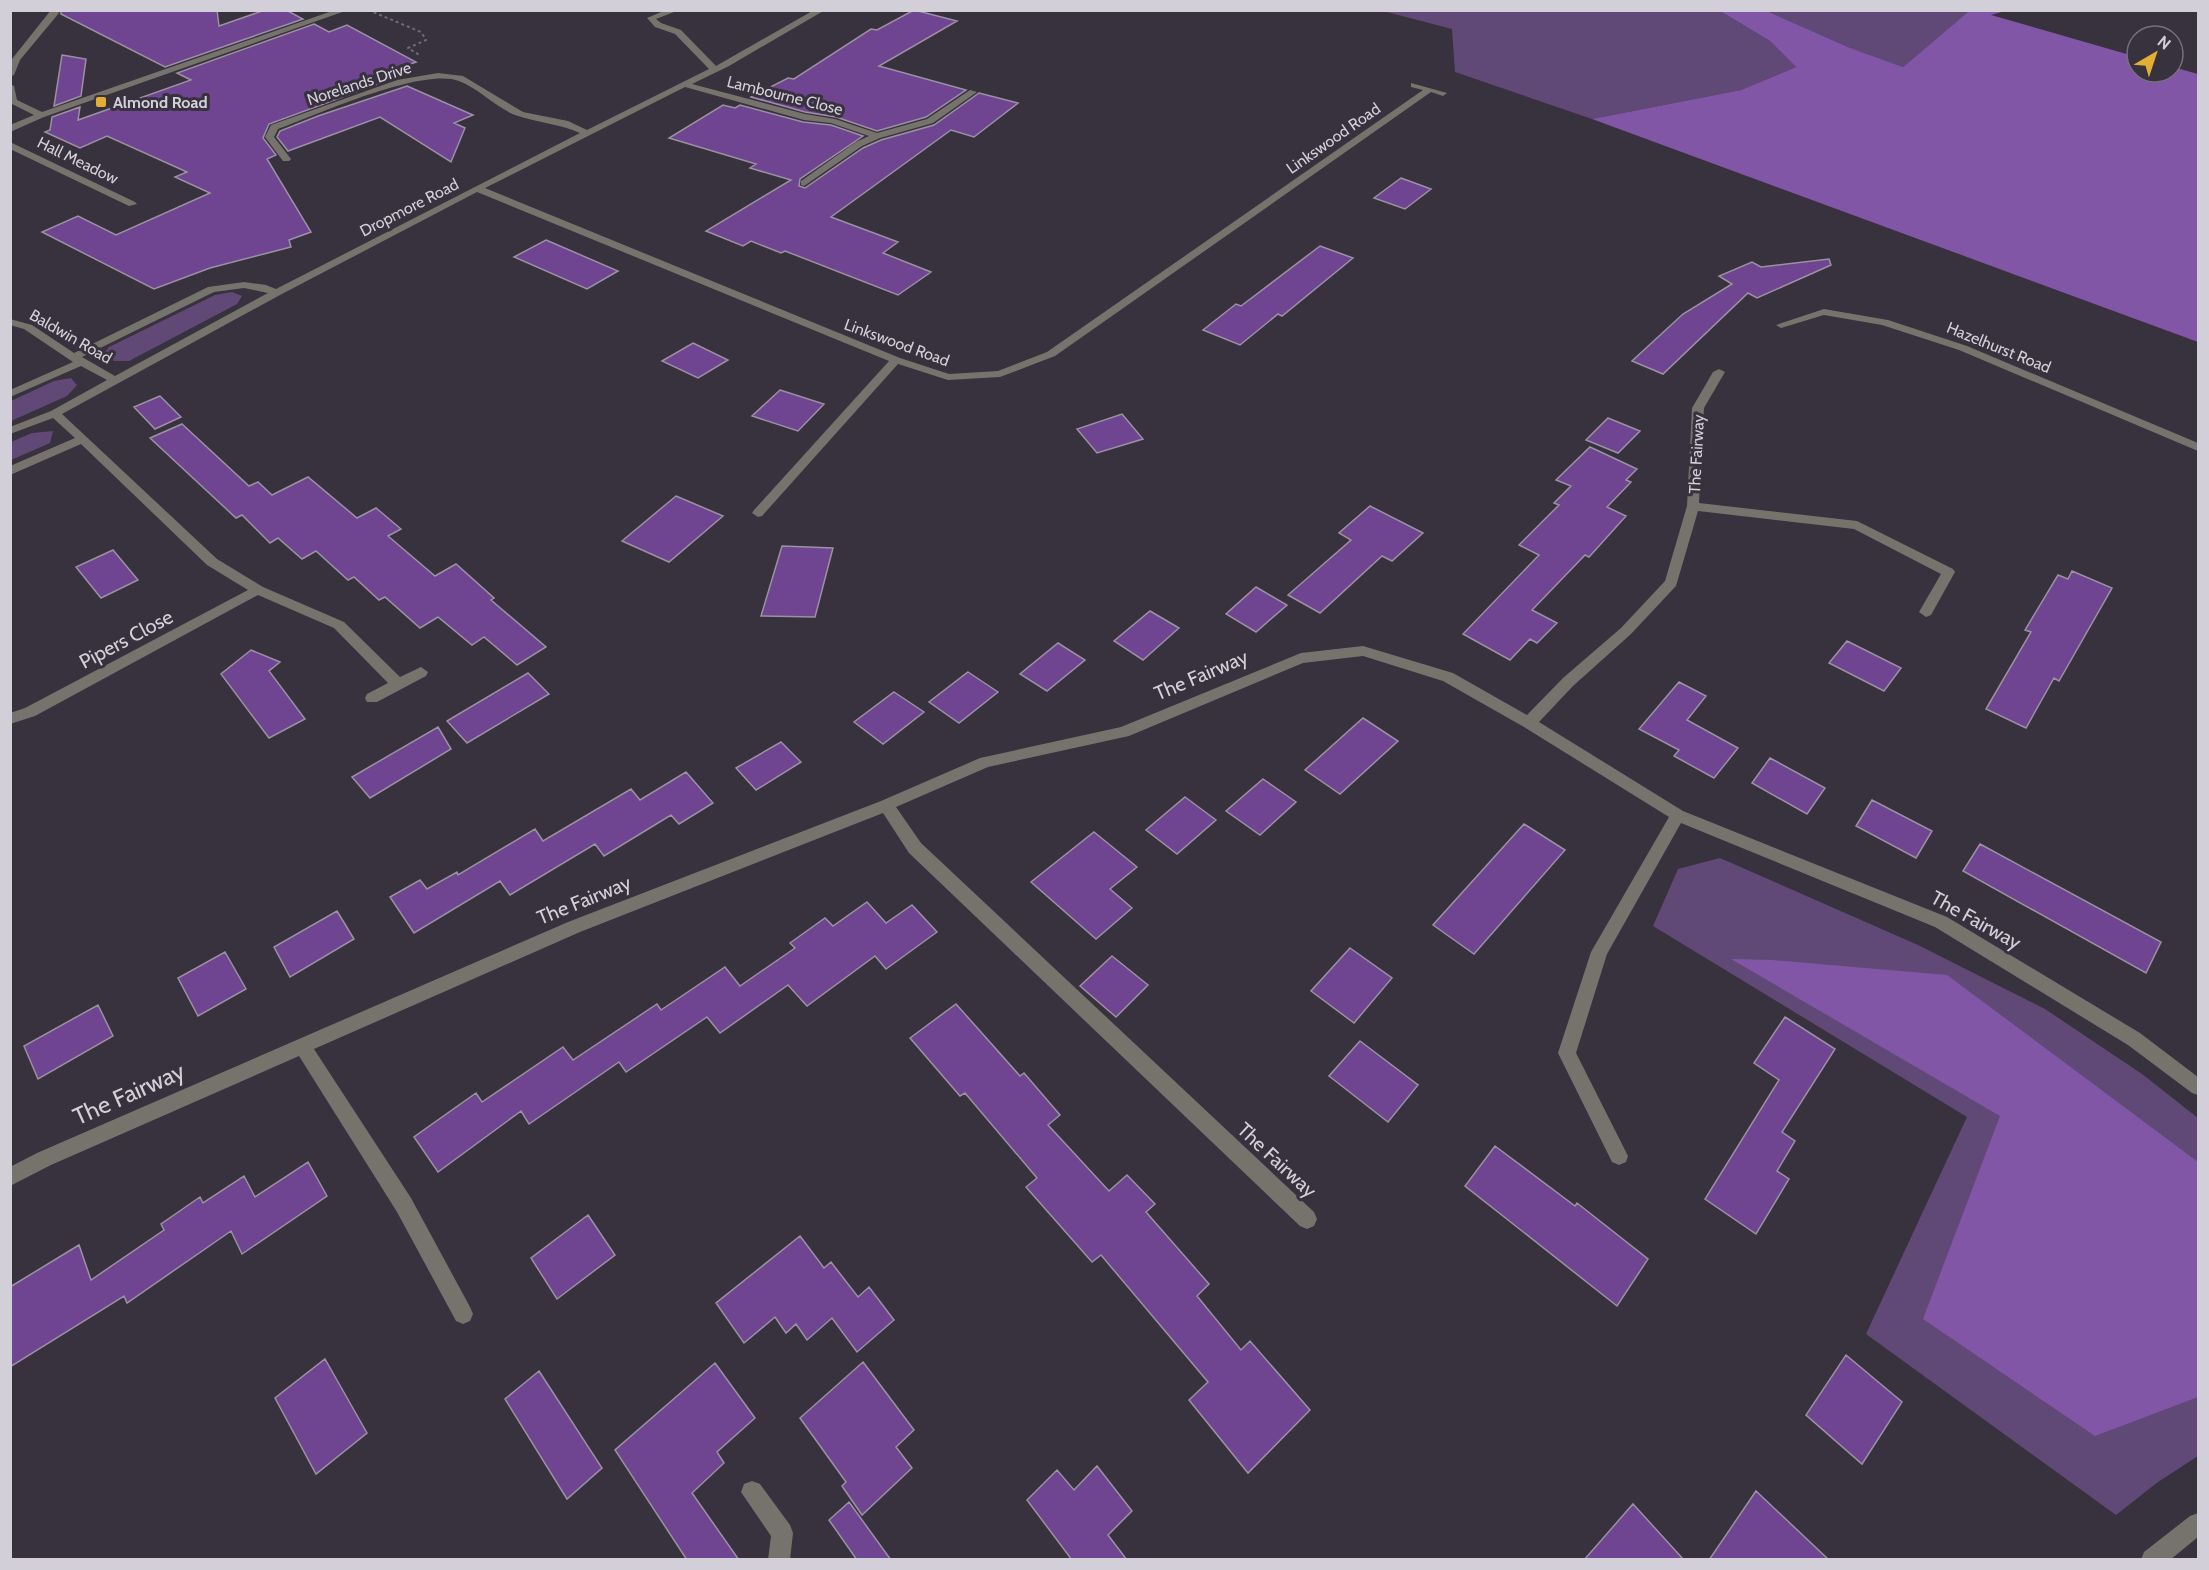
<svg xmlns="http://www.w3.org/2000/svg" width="2209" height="1570" viewBox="0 0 2209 1570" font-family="Cabin,sans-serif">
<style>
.green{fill:#614977}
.forest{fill:#8256a6}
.building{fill:#6f4491;stroke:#9a92a2;stroke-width:1.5}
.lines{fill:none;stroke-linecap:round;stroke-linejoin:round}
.path{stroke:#706a76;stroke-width:2;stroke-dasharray:3 3;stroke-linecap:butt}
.minor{fill:#76736c;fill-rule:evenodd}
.poi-dot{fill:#e2af34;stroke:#38313e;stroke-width:2}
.labels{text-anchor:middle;stroke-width:6;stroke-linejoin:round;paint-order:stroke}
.far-street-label{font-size:16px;fill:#d3cfd8;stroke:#38313e}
.far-poi-label{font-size:16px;font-weight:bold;fill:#d3cfd8;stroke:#38313e;text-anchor:start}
.street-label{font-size:20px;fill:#d3cfd8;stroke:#38313e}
.near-street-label{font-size:24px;fill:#d3cfd8;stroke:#38313e}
</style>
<rect width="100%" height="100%" fill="#38313e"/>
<!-- green -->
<path class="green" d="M1383,11h337l50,30 26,26 -55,23 -149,29 -137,-47 -3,-43z
M1767,11h202l-66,56 -55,-20z
M232,292l10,4 -5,8 -108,57h-15l-11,-7 6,-7 106,-52z
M71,378l6,7 -10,11 -56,25v-20l43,-20z
M53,431l-3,12 -39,17v-18l21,-9z
M1720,858l198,87 127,64 97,65 56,44v338l-40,26 -42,33 -250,-181 101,-217 -314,-191 25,-57z"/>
<!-- forest -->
<path class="forest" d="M1720,11h47l81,36 55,20 66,-56h36l-14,4 146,42v15h36v-5l25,7v268l-606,-223 149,-29 55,-23 -26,-26z
M1731,959l41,1 175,15 251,187v235l-103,39 -172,-117 77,-203z"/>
<!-- building -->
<path class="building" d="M61,10h156l2,16 46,-16h21l17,9 -138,48 -104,-53z
M914,10l43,11 -78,45 87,24 -40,27 -49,14 -41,-14 -31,-5 -54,-15 37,-19 6,1 77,-50 6,1z
M314,24l15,8 18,-7 69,37 -34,12 10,5 -123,45 -6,14 13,17 -9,4 44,73 -22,8 2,7 -81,21 -56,21 -112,-57 36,-16 38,19 94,-42 -35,-16 12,-5 -80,-36 -27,12 -35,-16 5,-2 2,-13 28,-10 -2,13 113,-40 -14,-7z
M62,55l24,4 -5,37 -27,10z
M407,86l66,29 -19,8 11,5 -14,34 -71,-45 -92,34 -11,-14 3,-6 38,-15z
M979,93l39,10 -44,34 -23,-7 -120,87 67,25 -15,11 48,19 -33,23 -113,-44 -4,2 -30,-12 -8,5 -37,-15 85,-51 -41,-12 6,-4 -87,-26 54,-33 12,3 5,-3 63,17 28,3 32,11 -63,43 -1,7 6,2 58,-40 18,-8 53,-15z
M1401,178l30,11 -26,20 -31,-11z
M546,240l72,31 -31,18 -73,-32z
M1320,246l33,12 -71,58 -4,-2 -38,31 -37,-15 33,-26 5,2z
M1829,259l2,6 -74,33 -9,-5 -85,81 -31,-13 51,-47 49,-30 -13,-8 33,-14 9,5z
M693,343l35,17 -30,18 -36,-17z
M780,390l44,14 -26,27 -46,-15z
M160,396l21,21 -26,12 -21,-22z
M1122,414l21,25 -46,14 -20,-24z
M1608,418l32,13 -22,22 -32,-13z
M182,424l67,62 9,-4 14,13 36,-18 49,41 19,-10 25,21 -13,7 47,40 21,-12 38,34 -3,2 55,47 -29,18 -33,-28 -12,8 -34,-28 -18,11 -35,-31 -6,3 -25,-23 -6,3 -32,-29 -14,8 -24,-21 -8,5 -28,-28 -6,3 -86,-80z
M1590,447l47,22 -11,11 5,2 -24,25 19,9 -37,41 -4,-2 -53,55 25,13 -20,20 -7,-4 -20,21 -47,-26 76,-79 -20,-10 40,-40 -5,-2 17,-17 -15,-6z
M676,496l47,20 -54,46 -47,-21z
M1370,506l53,27 -31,28 -10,-5 -62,57 -32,-18 63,-55 -12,-7z
M782,546l51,2 -18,69 -54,-1z
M113,550l25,30 -37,18 -25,-31z
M2072,571l40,17 -53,93 -5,-3 -28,50 -40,-19 45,-77 -6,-2 33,-55 10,4z
M1256,587l31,18 -31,27 -30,-18z
M1150,611l29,17 -36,32 -29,-19z
M1847,641l54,27 -17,23 -55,-28z
M1058,643l27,17 -38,31 -27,-17z
M251,650l29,12 -11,9 36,48 -36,19 -48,-64z
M968,672l30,20 -39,31 -30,-21z
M528,673l21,21 -82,49 -20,-22z
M1679,682l27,14 -19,24 51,28 -24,30 -40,-22 5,-6 -40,-21z
M894,692l30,20 -41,32 -29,-22z
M1363,718l35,23 -58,53 -35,-24z
M438,727l13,22 -81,49 -18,-21z
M781,742l20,20 -45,28 -20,-22z
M1770,758l55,30 -18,26 -55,-31z
M686,772l27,31 -34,21 -8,-9 -67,41 -9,-12 -85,51 -10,-14 -86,52 -24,-36 30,-17 7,9 30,-17 1,3 77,-46 8,12 88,-52 9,11z
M1263,779l33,23 -36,33 -34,-24z
M1185,797l31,23 -39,34 -31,-24z
M1872,800l60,31 -16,27 -60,-32z
M1524,824l41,26 -91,104 -41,-29z
M1094,832l43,35 -27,22 22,19 -36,31 -65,-57z
M1980,844l181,98 -15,31 -183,-102z
M867,902l19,21 26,-18 25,27 -51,37 -11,-13 -68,50 -19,-21 -68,48 -13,-16 -81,55 -7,-10 -90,62 -8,-13 -83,61 -24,-35 62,-44 6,9 81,-55 10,13 84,-56 4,6 64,-43 15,19 55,-38 -5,-5 35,-25 8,8z
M337,911l17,28 -64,38 -16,-30z
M1350,948l42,30 -38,45 -43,-32z
M225,952l21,37 -48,27 -20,-38z
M1112,956l36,29 -32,32 -36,-31z
M956,1004l64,72 4,-3 36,42 -12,10 61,66 18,-16 28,29 -9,8 63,72 -12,12 44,54 9,-9 60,69 -62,63 -59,-73 19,-18 -107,-127 -9,7 -66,-75 11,-9 -72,-85 -5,3 -50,-58z
M98,1005l15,31 -75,43 -14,-33z
M1785,1017l50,32 -53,83 13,9 -18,30 12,8 -33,55 -51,-35 74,-119 -25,-17z
M1360,1041l58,44 -30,37 -59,-46z
M1495,1146l80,60 2,-3 71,56 -31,47 -152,-120z
M308,1162l19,34 -85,58 -11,-23 -104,72 -3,-7 -114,71v-80l69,-42 12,35 73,-50 -3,-6 39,-27 3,6 41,-27 11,21z
M588,1215l27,40 -58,44 -26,-41z
M800,1236l24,32 7,-6 27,35 11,-10 25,33 -37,32 -25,-34 -25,22 -11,-16 -10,9 -11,-16 -31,26 -28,-40z
M1846,1355l56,47 -40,62 -56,-49z
M325,1359l42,74 -51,41 -41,-76z
M863,1362l51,68 -18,17 16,21 -50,47 -20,-29 4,-4 -46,-64z
M715,1363l40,55 -38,34 7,11 -32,30 47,67h-52l-72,-110z
M539,1371l63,97 -35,31 -62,-100z
M1097,1466l35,45 -24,24 19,25h-55l-45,-60 30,-30 17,20z
M1756,1491l73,69h-120z
M849,1502l42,58h-34l-28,-40z
M1633,1504l51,56h-100z"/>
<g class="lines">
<!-- path -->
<path class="path" d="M368,10l53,22 5,8 -18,8 13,8"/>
<!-- minor -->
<path class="minor" d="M51,10h8v3l-39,47 -6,15 -4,2 2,-18z
M335,10h13l-304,107 -34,15v-7l24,-10 -24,-12v-19l4,2 3,14 25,12z
M666,10h13l-23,9 5,4 20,7 35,36 98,-56h11l-96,56 -37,18 113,30 30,5 42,14 50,-14 43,-29 7,2 -44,31 -53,15 -18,8 -58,40 -3,-1v-4l55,-39 13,-6 -38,-13 -27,-3 -119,-33 -200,101 415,170 49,16 49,-3 49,-19 376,-262 -12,-3v-4l36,10 -4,3 -12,-4 -376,264 -55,21 -52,3 -50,-16 -136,152 -4,1 -6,-4 2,-3 135,-149 -412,-169 -197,103 -218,119 155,145 46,28 81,35 56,55 21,-10 7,5 -2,4 -49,26h-10l-2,-4 2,-4 21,-11 -54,-55 -76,-33 -223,121 -25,8v-11l15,-5 223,-118 -41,-25 -126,-121 -71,31v-9l65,-28 -22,-20 -43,16v-7l41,-16 56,-31 -26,-14 -71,31v-7l63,-28 -49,-33 -14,-4v-6l22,6 42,28 134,-66 36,-5 22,3 10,4 304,-156c-20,-9 -41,-10 -62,-17 -21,-7 -38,-27 -59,-35 -37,-14 -143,34 -181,48l-4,8 17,22 -2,2h-6l-18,-24 6,-12 126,-45 41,-7 25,3 60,36 45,9 19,9 122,-61 -34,-35 -20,-7 -8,-9zM244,288l24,5 -153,83 -33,-19 132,-65z
M10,142l125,60 2,2 -8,2 -119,-57z
M1824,309l64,11 79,26 231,97v8l-239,-101 -77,-25 -58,-10 -43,13 -5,-3z
M1719,369l6,3 -21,36 -5,95 158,18 96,48 2,3 -24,43 -5,2 -7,-5 22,-38 -87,-45 -156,-18 -22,75 -45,48 -58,52 -34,36 144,89 264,106 193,116 58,44v18l-6,-2 -64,-48 -193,-118 -254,-104 -74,131 -31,99 52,103 -2,6 -7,3 -7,-3 -54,-109 33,-101 78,-135 -145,-90 -81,-46 -80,-25 -60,7 -174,73 -141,31 -92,40 25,36 393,369 3,7 -3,7 -7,3 -7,-3 -391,-373 -26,-40 -303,119 -266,117 97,149 59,109 3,7 -3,7 -7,3 -7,-3 -59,-109 -98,-156 -248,109 -41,21v-19l27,-14 531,-231 313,-121 99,-43 141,-31 180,-74 62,-7 90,27 74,42 36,-37 58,-50 44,-47 22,-75 5,-98 21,-36z
M752,1481l8,3 30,41 3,8 -3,27h-22l3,-24 -30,-44 3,-8z
M2198,1513v24l-28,23h-29l3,-8 46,-36z"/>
</g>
<!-- markers -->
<rect class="poi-dot" x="95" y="96" width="12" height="12" rx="3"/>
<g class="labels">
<!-- far-street labels -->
<g class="far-street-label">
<text transform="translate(359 83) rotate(-18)" y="6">Norelands Drive</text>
<text transform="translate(785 95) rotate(14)" y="6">Lambourne Close</text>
<text transform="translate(1333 138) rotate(-35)" y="6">Linkswood Road</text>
<text transform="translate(78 160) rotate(26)" y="6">Hall Meadow</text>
<text transform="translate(409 207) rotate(-27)" y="6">Dropmore Road</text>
<text transform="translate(71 336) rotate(30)" y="6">Baldwin Road</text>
<text transform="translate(897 342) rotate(20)" y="6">Linkswood Road</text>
<text transform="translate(1999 347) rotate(22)" y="6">Hazelhurst Road</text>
<text transform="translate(1696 454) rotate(-87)" y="6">The Fairway</text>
</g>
<!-- far-poi labels -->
<g class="far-poi-label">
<text x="113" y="108">Almond Road</text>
</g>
<!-- street labels -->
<g class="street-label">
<text transform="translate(126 639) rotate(-28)" y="7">Pipers Close</text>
<text transform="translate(1201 675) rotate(-23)" y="7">The Fairway</text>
<text transform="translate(584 900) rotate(-22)" y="7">The Fairway</text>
<text transform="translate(1976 920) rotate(29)" y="7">The Fairway</text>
<text transform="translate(1277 1160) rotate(43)" y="7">The Fairway</text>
</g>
<!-- near-street labels -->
<g class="near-street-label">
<text transform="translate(129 1094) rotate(-24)" y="8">The Fairway</text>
</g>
</g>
<!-- border -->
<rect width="2209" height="1570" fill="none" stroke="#d3cfd8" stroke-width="24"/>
<!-- north arrow -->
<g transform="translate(2155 54) rotate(39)"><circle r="28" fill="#38313e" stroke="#76707c" stroke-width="1.5"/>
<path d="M0-4.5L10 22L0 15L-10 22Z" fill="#e2af34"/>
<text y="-9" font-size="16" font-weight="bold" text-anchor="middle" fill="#d3cfd8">N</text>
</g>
</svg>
